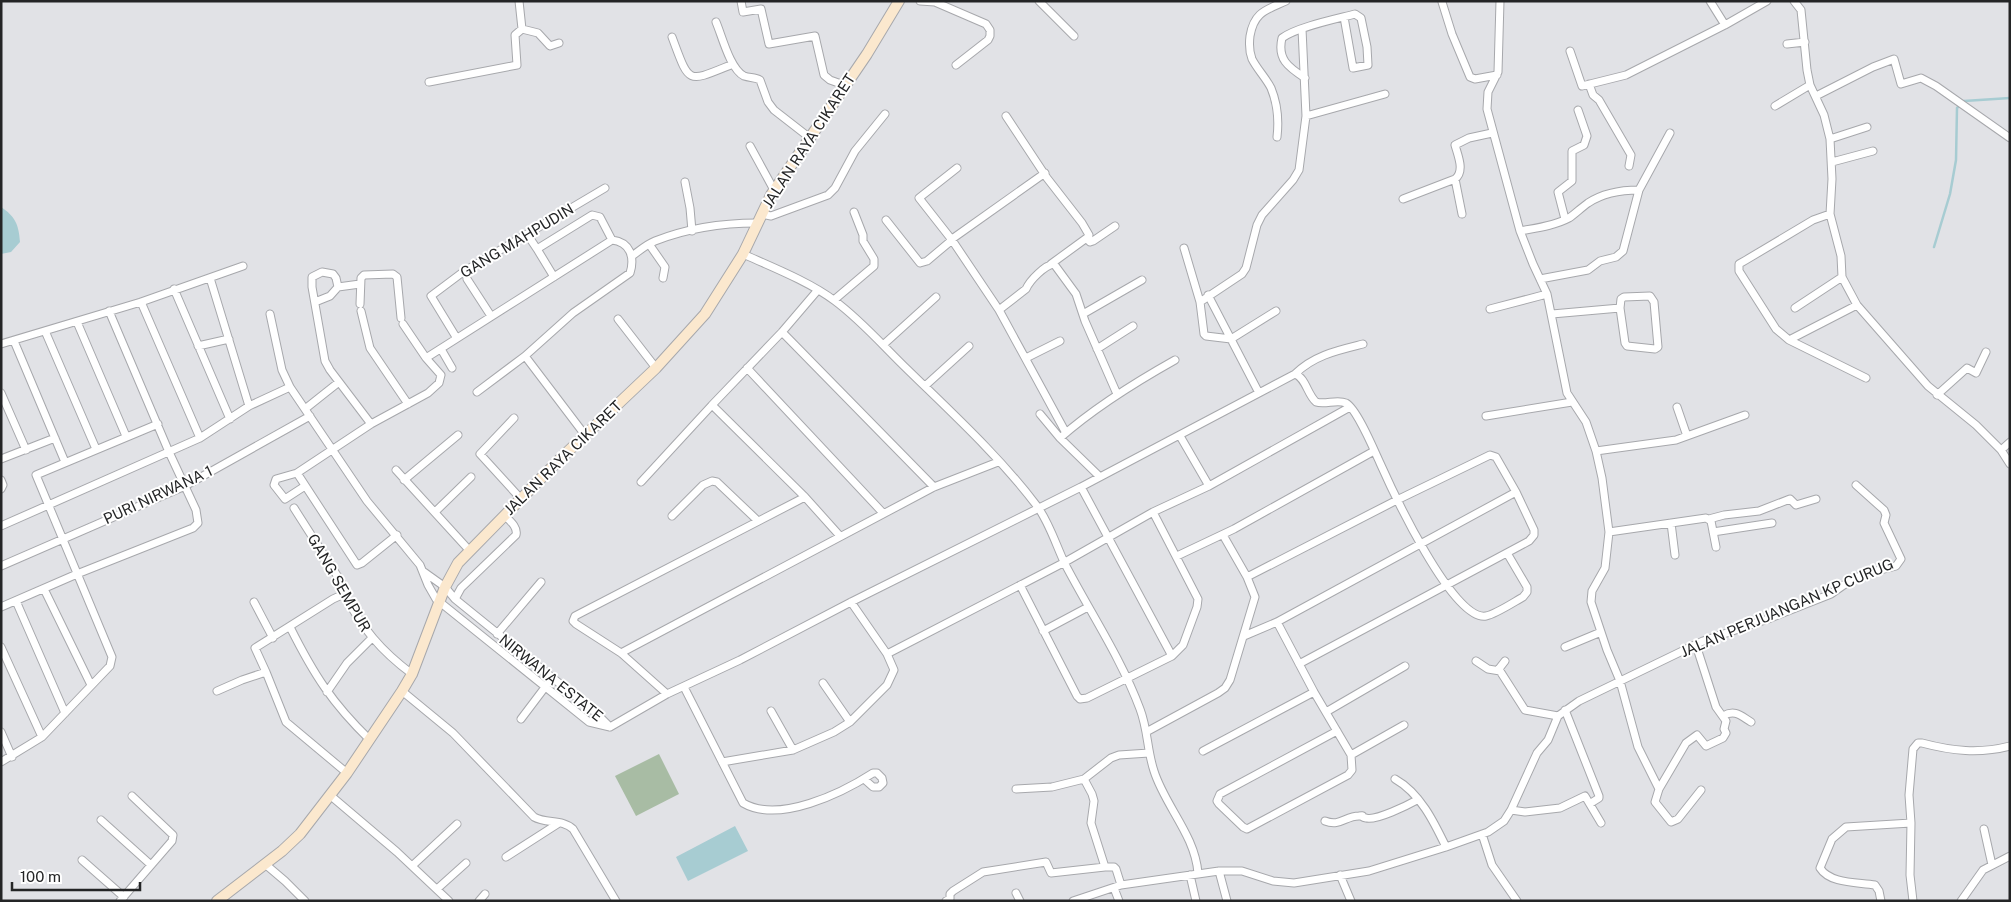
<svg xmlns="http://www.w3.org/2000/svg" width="2011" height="902" viewBox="0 0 2011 902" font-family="'Public Sans',sans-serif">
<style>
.green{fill:#a8bca4}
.water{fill:#a7ccd2}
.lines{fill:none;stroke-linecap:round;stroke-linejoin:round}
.stream{stroke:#a7ccd2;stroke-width:2.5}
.street-casing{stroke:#a7a8ac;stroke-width:9}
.secondary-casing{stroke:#a7a8ac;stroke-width:12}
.street{stroke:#fff;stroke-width:7}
.secondary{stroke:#fbe8ce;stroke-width:10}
.labels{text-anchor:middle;stroke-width:4;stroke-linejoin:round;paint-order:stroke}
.street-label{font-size:15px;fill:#242526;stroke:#fff}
</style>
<rect width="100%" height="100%" fill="#e1e2e6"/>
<!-- green -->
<path class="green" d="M659,754l20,40 -43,22 -21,-40z"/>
<!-- water -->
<path class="water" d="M1,207c14,9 18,18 19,35l-9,10 -10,2z
M735,826l13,25 -60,30 -12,-24z"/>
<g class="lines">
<!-- stream -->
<path class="stream" d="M1934,247l16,-53 6,-34 1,-52 7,-7 46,-3"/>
<defs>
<path id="street" d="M741,1l2,11 18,-3 8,35 46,-8 9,39 6,5 14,5
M920,1l15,1 51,22 4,6v6l-2,4 -32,25
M1039,1l35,35
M1500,1l-2,71 -10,20 -1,17 33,122 13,33 14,30 20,99 19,29 10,29 6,27 7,54 -4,36 -13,23 -1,11 16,48 13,31 18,66 21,42 -4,13 16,20 7,-3 23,-29
M1710,1l15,24
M1794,1l7,9 6,60 3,15 14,30 6,24 2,40 -2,35 11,42 1,21 15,28 71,81 48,39 25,25 9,14
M1442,2l10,32 18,43 5,2 22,-4
M716,22c6,14 14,47 28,54 6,2 11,1 16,4l8,22 6,8 36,28
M522,29l16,4 12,13 9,-3
M672,37c18,48 14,46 61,27
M1787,44l18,-2
M1570,51l12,35 44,-11 99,-50 42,-24
M1305,78c-17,-11 -28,-19 -23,-40 15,-11 54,-19 73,-24l6,4 6,29 1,18 -15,3 -9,-51
M429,82l88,-17 -2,-30 7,-6 -3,-28
M1589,84l4,11 6,5 32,55 -2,11
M1816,96l57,-29 21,-8 7,25 20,-6 15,8 74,52
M1775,106l35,-21
M1006,116l41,62 35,45 7,12 -1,5 2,2 3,-1 22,-15
M1306,116l79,-22
M1277,137c2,-17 1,-32 -6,-49 -5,-10 -14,-19 -19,-29 -3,-8 -3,-15 -2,-23 4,-24 16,-26 36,-35
M1830,139l37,-12
M750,146l24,44
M1832,162l41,-11
M957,168l-38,30 33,42 47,70 67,123
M685,182l5,26 2,23
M1403,199l52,-20
M761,214l10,2 57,-21 7,-7 20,-37 30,-37
M1462,214l-7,-35c10,-8 3,-23 0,-34l14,-7 23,-5
M1830,214l-17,6 -67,40 -7,4v7l37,58 13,11 77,38
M1565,219l-7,-27 14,-11v-30l12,-6 3,-9 -9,-26
M886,220l34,43 7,-2 25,-21
M1520,231c16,-3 34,-5 49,-13 6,-4 12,-10 19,-15 15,-10 33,-13 51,-13
M527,234l10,15
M952,239l93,-66
M649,244l16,23 -2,11
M1184,248l16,54 4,32 2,2 25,3 45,-28
M743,254c29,13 67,28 92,47 27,20 49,46 73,69 44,43 92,87 129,136 12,16 19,39 28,58 25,48 56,94 75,145 8,21 7,41 14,62 11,35 41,64 44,102
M632,256c7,-5 15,-12 23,-15 33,-13 67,-18 102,-18
M1051,264l37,-27
M210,278l39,128
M467,279l24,37
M1540,279l48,-9 12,-9 16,-4 7,-6 16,-61 31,-57
M338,287l-2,-9 -3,-4 -11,-2 -10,5v10l13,74 5,9 41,54
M338,287l22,-3
M174,289l56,130
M817,291l-35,41 -70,73 93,92 35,39
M1208,295l51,98
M1650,296l4,6 4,45 -3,2 -28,-3 -2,-3 -5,-35 1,-9 3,-2z
M834,300l40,-34v-7l-11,-18v-6l-9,-23
M141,302l59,136
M315,302l15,-6 8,-9
M1200,302l42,-28 4,-6 11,-43 5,-10 31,-35 6,-10 7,-54 -4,-87
M360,304l1,-26 3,-3 29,-1 4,3 4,41
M1795,308l47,-31
M1490,309l57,-15
M999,310l27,-21c4,-9 19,-24 28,-25l22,30 9,27 32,73
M361,311l9,37 38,56
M270,314l12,56 8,17 77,114 53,64 8,20 8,14 153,123 21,5 -14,-14 -141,-114 -10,-12 -21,-15
M1083,314l59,-34
M1552,314l68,-6
M618,319l38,49
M77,322l49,114
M403,324l23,34
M45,331l51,118
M782,332l152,155
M456,337l-25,-41 32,-24 142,-84
M1789,340l68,-35
M14,341l51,121
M1,344l140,-42 102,-36
M883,345l53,-48
M198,346l31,-7
M441,349l11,19
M1097,349l36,-23
M525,356l60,79
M1026,358l34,-17
M747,368l136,145
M1295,374c19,-19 44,-24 68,-30
M925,386l44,-40
M477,392l48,-36 48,-43 57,-40c5,-16 0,-31 -18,-33
M1,393l25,57
M1937,395l30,-27 9,5 10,-21
M1677,407l10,29
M305,409l34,-27
M1040,414l20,24 39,38
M1486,416l86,-14
M514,418l-34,36 41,45
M1180,436l29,50
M1060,438c35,-31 74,-55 115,-78
M2001,450l9,-8
M1596,451l80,-11 69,-25
M1,459l54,-21
M396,470l73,80
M297,473l-21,6 -2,6 11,14 20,-13
M1,480l2,5 -2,4
M404,480l54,-45
M641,482l71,-77
M1081,487l91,169
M294,508l51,80 -1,6c19,35 36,56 68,80
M435,512l36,-35
M672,516l31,-31 9,-4 5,1 41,39
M1709,519l15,-4 35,-4 31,-12 6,6 20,-6
M1671,523l4,32
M1,526l199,-88 49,-32 41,-19
M1609,532l97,-14 5,3 5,26
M1713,532l59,-9
M397,535l-35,28 -5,2 -60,-92 74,-49 57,-31 11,-10 2,-8 -15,-17c62,-39 124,-79 186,-118l-12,-23 -8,-2 -55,34 17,28
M1177,556l57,-27 140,-78
M1,566l184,-80 125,-70
M1247,577l150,-77 93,-45 6,2 20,35
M1020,585l57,111 3,3 7,-1 85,-42 11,-11 14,-38 1,-8 -45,-87
M44,589l47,96
M455,599l6,-11 55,-53c2,-8 -6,-14 -12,-20
M16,601l49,112
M254,602l19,36
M1,607l76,-33 116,-46 5,-5 -2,-13 -27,-58 -60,-141
M1277,622l37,70 37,63 1,15 -4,5 -101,54 -4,-2 -24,-23 -2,-3 3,-7 117,-63
M290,627c24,48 42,76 80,113
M1043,631l45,-24
M497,634l44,-52
M1244,636l33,-14 239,-130 18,38v5l-5,6 -230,123
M1,647l41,90
M1565,647l36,-15
M621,653l313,-166 64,-25
M887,654l178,-92 88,-50 56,-26 141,-79
M1476,661l12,8 12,2 25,39 33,6
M1498,670l7,-9
M266,672l-11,-24 78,-49 11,-5
M823,683l27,39
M684,687l59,116c36,21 99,-10 130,-30h4l5,5 1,5 -4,4h-6l-9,-8
M217,691l25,-11 24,-8 20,50 61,51
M402,691l51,42 81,84c12,7 29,2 39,12l43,72
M327,692l20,-29 25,-25
M667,694l-46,-41 -45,-29 -3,-3 2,-5 230,-119
M1565,710l34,86v2l-8,5
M771,711l22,39
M1326,712l79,-46
M1723,716c12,-7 18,0 28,6
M521,719l31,-41
M610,727l57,-33 73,-34 111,-58 230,-115 214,-113c11,4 12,20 21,28 9,3 21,-3 30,1 11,6 28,47 34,60 12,27 73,159 106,153 10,-2 28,-14 37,-19l4,-5v-5l-20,-34
M1148,731l70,-38 7,-5 5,-8 25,-83 -8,-20 -24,-42
M1,732l11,25
M1203,751l111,-59
M1351,755l53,-30
M1,762l41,-25 68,-71 2,-9 -76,-182 122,-51
M722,762l71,-12 41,-18 16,-10 37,-37 7,-15 -7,-16 -36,-52
M1395,779c25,14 39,43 51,68
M1016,789l36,-2 32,-8
M1659,789l27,-46 11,-8 9,11 17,-8 3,-5 -2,-4 2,-8 -10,-14 -20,-62
M331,796l66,56 52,49
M1511,810l14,2 35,-4 25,-12 16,27
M101,820l50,45
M1325,821c15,6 20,-5 34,-5 7,-1 0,1 7,2 10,3 42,-13 51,-18
M1984,829l8,36
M1482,834l10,31 25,36
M506,857l53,-34
M82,860l42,37
M265,864l20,17 20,20
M412,866l45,-42
M1219,871l8,30
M1190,875l6,26
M1340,875l11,26
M1121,885l-5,-16 -2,-2h-9l-14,-44 3,-22 -2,-7 -8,-15 27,-21 8,-3 30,-2
M1114,888l5,13
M437,889l29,-26
M1016,893l4,8
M120,901l52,-60 1,-6 -41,-39
M479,901l6,-7
M946,901l4,-2v-5l3,-3 30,-19 63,-10 5,11 54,-6
M1073,901l48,-16 98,-14h23l31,10 21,2 75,-12 77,-24 42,-15 16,-11 7,-11 26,-57 11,-13 10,-24 21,-15 124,-60 65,-22 63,-25 20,-14 14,-6 31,-8 5,-7 -17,-36 2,-8 -2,-5 -28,-25
M1881,901l-2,-10 -4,-6c-17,-3 -45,-1 -55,-17l12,-29 14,-12 65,-4
M1913,901l-3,-26 1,-52 -2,-28 4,-46 5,-6h4c30,8 57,11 88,3
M1961,901l22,-31 27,-14"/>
<path id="secondary" d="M217,901l65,-50 18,-17 47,-61 55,-82 10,-17 33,-87 13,-24 103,-105 95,-90 49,-54 38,-60 28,-59 96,-141 32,-53"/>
</defs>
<!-- street casing -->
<use href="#street" class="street-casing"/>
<!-- secondary casing -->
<use href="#secondary" class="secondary-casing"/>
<!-- street -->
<use href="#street" class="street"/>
<!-- secondary -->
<use href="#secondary" class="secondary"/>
</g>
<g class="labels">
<!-- street labels -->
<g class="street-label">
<text transform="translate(809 141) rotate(-57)" y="5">JALAN RAYA CIKARET</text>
<text transform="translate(517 241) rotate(-31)" y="5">GANG MAHPUDIN</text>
<text transform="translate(563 458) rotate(-44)" y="5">JALAN RAYA CIKARET</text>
<text transform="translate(158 495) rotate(-25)" y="5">PURI NIRWANA 1</text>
<text transform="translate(339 583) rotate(60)" y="5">GANG SEMPUR</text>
<text transform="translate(1787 608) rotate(-23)" y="5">JALAN PERJUANGAN KP CURUG</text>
<text transform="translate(551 678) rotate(39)" y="5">NIRWANA ESTATE</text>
</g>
</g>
<!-- border -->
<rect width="2011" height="902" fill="none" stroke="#242526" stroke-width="5"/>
<!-- scale -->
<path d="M12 882v8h128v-8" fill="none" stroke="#242526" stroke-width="2.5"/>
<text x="20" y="882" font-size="15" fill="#242526" stroke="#ffffff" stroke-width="4" paint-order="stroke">100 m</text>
</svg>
